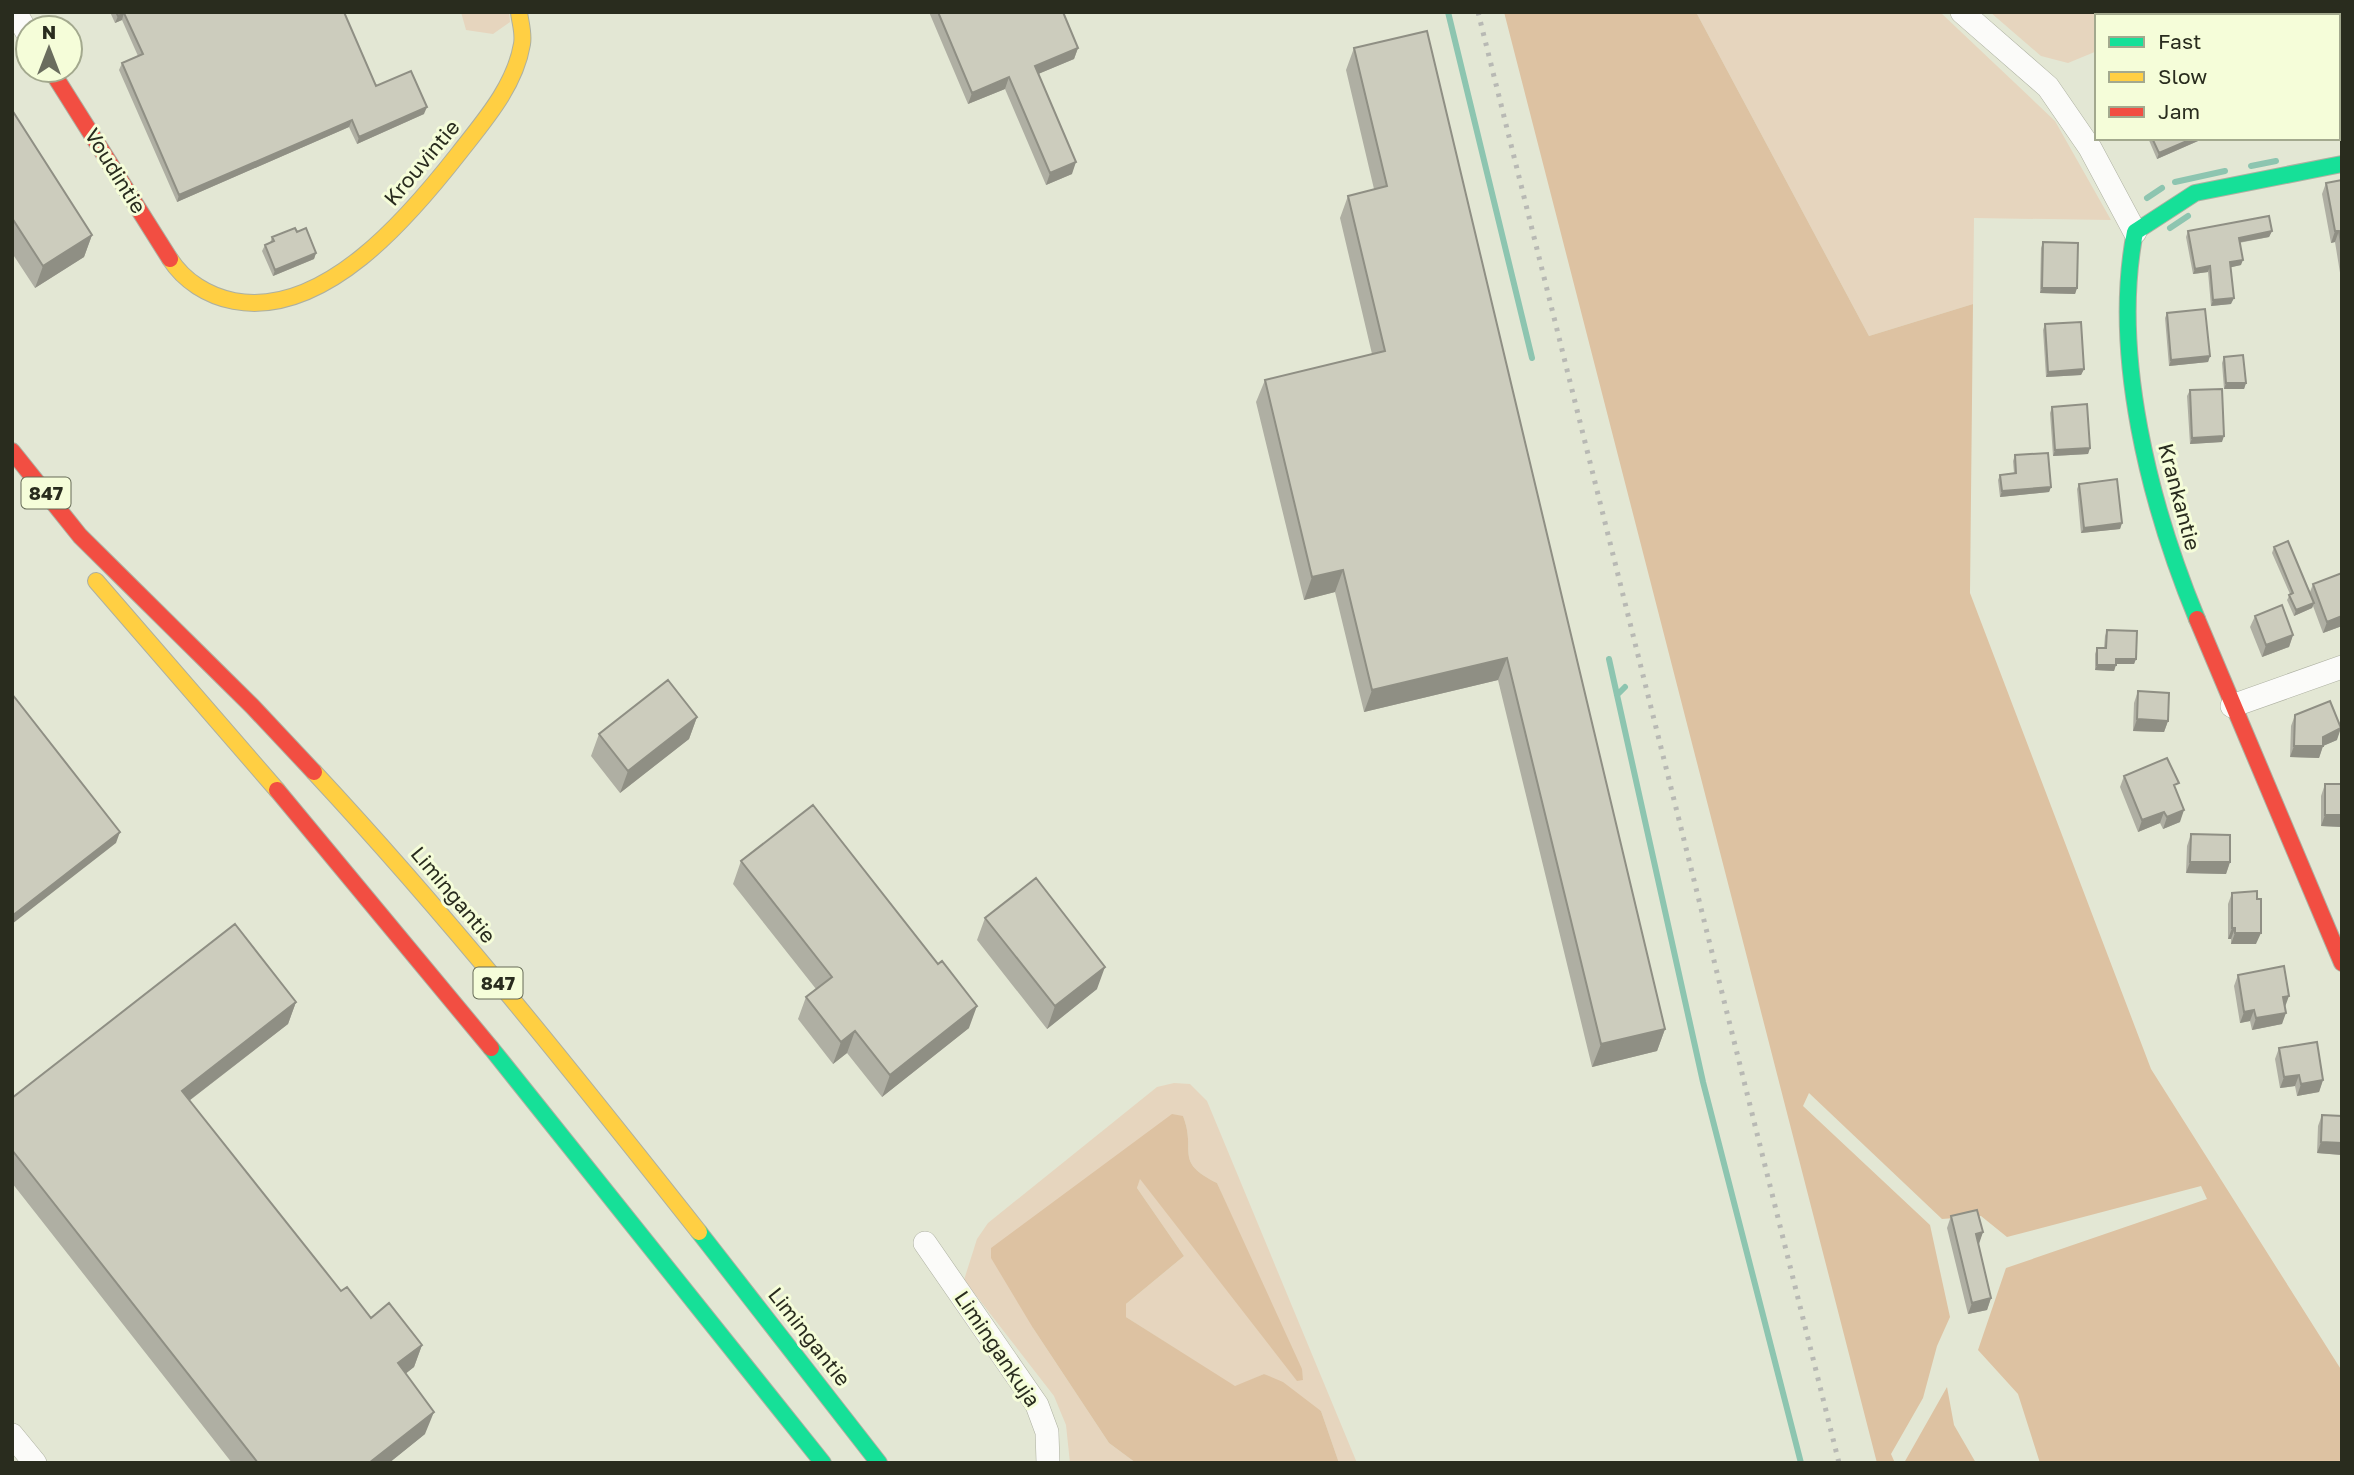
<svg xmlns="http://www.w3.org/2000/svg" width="2354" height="1475" viewBox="0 0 2354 1475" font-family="'Golos Text',sans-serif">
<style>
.green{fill:#e6d5be}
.forest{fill:#ddc2a2}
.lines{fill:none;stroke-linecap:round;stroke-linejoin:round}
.stream{stroke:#8dc5b0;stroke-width:6}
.street-casing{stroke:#adb0a1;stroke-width:24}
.fast-casing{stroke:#adb0a1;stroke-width:18}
.slow-casing{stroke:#adb0a1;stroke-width:18}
.jam-casing{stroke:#adb0a1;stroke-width:18}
.street{stroke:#fbfbf9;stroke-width:23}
.fast{stroke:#16e098;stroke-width:16}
.slow{stroke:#ffcf43;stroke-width:16}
.jam{stroke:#f24e42;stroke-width:16}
.rail{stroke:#b8b9b4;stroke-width:5;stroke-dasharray:3.5 7;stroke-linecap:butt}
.wall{fill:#afafa3}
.shaded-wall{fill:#8f8f84}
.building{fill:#ccccbd;stroke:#8f8f84;stroke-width:2}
.labels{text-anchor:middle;stroke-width:6;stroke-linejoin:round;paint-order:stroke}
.shield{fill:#f5fdd9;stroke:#666b56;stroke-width:2}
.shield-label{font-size:19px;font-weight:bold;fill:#292c1e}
.street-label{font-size:21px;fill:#292c1e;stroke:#f5fdd9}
</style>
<rect width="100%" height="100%" fill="#e3e7d4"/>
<!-- green -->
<path class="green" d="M461,12h48l1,10 -17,12 -27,-4z
M1696,12h244l115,109 56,99 -137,-2 -1,86 -104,32z
M1990,12h246l-17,4h-122v35l-29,12 -27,-7z
M1174,1083l16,1 17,17 150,362h-18l-18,-52 -57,-37 -29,13 -109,-70v-13l58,-48 -47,-68 3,-10 157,202 6,-1 -86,-196c-44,-22 -20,-31 -34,-67l-150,212 76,115 27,20h-66l-4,-38 -12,-29 -90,-116 13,-41 11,-16 169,-136z"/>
<!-- forest -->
<path class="forest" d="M1504,12h192l173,324 104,-32 -3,289 181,476 191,302v92h-302l-22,-69 -40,-44 28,-82 201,-69 -6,-13 -194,51 -26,-21 -39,3 -133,-126 -6,13 127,119 20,92 -13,29 -14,52 -32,56 4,9h-18z
M1172,1114l11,2c14,36 -10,45 34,67l85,186 1,11 -6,1 -157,-202 -3,9 47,68 -58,48v13l109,69 29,-12 19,8 38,29 18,52h-203l-27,-20 -76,-115 -42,-70v-10z
M1947,1387l7,38 22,38h-72z"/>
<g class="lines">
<!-- stream -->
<path class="stream" d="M1448,12l84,346
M2132,12l2,4
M2213,16l14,-4
M2251,166l25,-5
M2175,182l50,-11
M2147,198l15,-10
M2170,228l18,-12
M1609,659l94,423 98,381
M1617,695l8,-8"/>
<defs>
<path id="street" d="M15,12l13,22
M1962,12l86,75 42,61 45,84
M2232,706l110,-39
M925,1243l112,162 10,27 1,31
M12,1435l23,28"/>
<path id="fast" d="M2197,619c-47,-114 -86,-265 -62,-387l60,-39 147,-29
M491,1048l332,415
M699,1232l180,231"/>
<path id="slow" d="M170,259c14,22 38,37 64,42 90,17 175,-84 225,-148 25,-32 56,-67 63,-109 2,-11 -2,-22 -3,-32
M96,581l181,209
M314,772c137,147 261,303 385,460"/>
<path id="jam" d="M51,70l119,189
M12,451l68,85 172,170 62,66
M2197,619l145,344
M277,790l214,258"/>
</defs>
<!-- street casing -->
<use href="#street" class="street-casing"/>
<!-- fast casing -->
<use href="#fast" class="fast-casing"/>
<!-- slow casing -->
<use href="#slow" class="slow-casing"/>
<!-- jam casing -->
<use href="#jam" class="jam-casing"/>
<!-- street -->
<use href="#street" class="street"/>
<!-- fast -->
<use href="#fast" class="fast"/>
<!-- slow -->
<use href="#slow" class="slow"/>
<!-- jam -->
<use href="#jam" class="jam"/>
<!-- rail -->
<path class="rail" d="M1478,12l361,1451"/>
</g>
<!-- wall -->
<path class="wall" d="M110,12h234l32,74 48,28 -67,30 -8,-17 -172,75 -58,-132 3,-7 16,-7 -16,-36 -7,3z
M929,12h134l15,36 -4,11 -36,15 34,100 -26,11 -41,-96 -37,15z
M1354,48l311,981 -8,22 -65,16 -94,-387 -134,32 -29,-120 -31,8 -48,-198 9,-22 107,-26 -32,-136 8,-22 26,-7 -28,-119z
M12,110l80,125 -8,22 -49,31 -23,-35z
M2148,138h51l-1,3 -41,18z
M2342,180v105l-7,-43 -4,1 -9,-49 4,-11z
M2188,231h84l-3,6 -30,6 2,22 -10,2v37l-20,2 -3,-34 -15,2 -7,-37z
M272,237l44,16 -2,6 -41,17 -11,-25 3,-6 5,-2z
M2043,242l34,46 -2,6 -35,-1 1,-45z
M2167,313l43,43 -2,6 -39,4 -4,-48z
M2045,324l39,45 -3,6 -35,2 -3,-47z
M2224,357l22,26 -2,6h-20l-2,-26z
M2190,390l32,52 -32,2 -3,-48z
M2052,407l38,41 -2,6 -35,2 -3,-43z
M2015,455l36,32 -2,5 -49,5 -2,-17 2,-5 14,-2 -1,-12z
M2079,484l43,39 -2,6 -39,4 -4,-44z
M2274,547l36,45 3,-8 29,-11v53l-19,7 -10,-27 -1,2 -18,8 -7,-16 3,-6 -18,-41z
M2255,616l38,19 -4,12 -27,10 -12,-30z
M2107,630l29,29 -2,5h-18l-2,7 -19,-1v-16l2,-6h7l1,-12z
M2138,691l30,30 -4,11 -31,-1 1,-28z
M2295,715l42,25 -14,6 -4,12 -29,-1 1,-31z
M697,717l-8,22 -69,54 -29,-37 8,-22z
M2124,776l52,15 4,31 -17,7 -3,-6 -22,9 -18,-45z
M2325,784h17v43l-21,-1v-30z
M2191,834l39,28 -4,12 -40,-1 1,-27z
M741,861l228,167 -87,69 -35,-44 -14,11 -35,-45 8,-22 10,-8 -83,-105z
M2232,893l24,51h-25v-5h-3v-35z
M985,918l112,71 -50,40 -70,-89z
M2238,975l47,32 -3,17 -30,6 -2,-9 -10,2 -6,-37z
M296,1002l-8,22 -99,77 152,190 30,27 51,27 -8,22 -9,7 20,60 -36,29h-157l-220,-280v-85z
M2279,1048l44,32 -4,12 -22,4 -2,-10 -15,2 -5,-29z
M2322,1115l20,1v39l-25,-2 1,-27z
M1951,1216l32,16 -5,12 13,54 -4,12 -19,4 -21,-86z"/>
<!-- shaded-wall -->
<path class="shaded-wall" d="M124,13l-2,7 -7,3 3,-7z
M1078,48l-4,11 -43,18 4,-11z
M2339,59h3v10l-4,1z
M1009,77l-4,12 -37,15 4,-11z
M2342,106v6l-4,1v-6z
M427,107l-3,7 -67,30 2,-7z
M352,120l-3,7 -172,75 2,-7z
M2194,138h5l-1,3 -41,18 2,-6z
M1076,162l-4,12 -26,11 4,-12z
M2272,231l-3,6 -33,6 3,-5z
M2335,231h4l-4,11 -4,1z
M92,235l-8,22 -49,31 8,-22z
M316,253l-2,6 -41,17 2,-6z
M2243,260l-2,5 -13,3 2,-6z
M2210,266l-2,6 -15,2 2,-5z
M2042,288h35l-2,6 -35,-1z
M2234,298l-3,6 -20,2 2,-6z
M2210,356l-2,6 -39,4 2,-6z
M2084,369l-3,6 -35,2 2,-5z
M2226,383h20l-2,6h-20z
M2224,436l-2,6 -32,2 2,-6z
M2090,448l-2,6 -35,2 2,-6z
M2051,487l-2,5 -49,5 2,-6z
M2122,523l-2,6 -39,4 3,-5z
M1343,570l-8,22 -31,8 8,-23z
M2314,603l-2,5 -18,8 2,-6z
M2342,616v10l-19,7 4,-11z
M2293,635l-4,12 -27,10 4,-12z
M1507,658l-9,22 -134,32 8,-22z
M2116,659h20l-2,5h-20z
M2097,665h19l-2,6 -19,-1z
M697,717l-8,22 -69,54 8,-22z
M2137,719l31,2 -4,11 -31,-1z
M2341,728l-4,12 -14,6 -4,12 -29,-1 4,-11 29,-9z
M2184,810l-4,12 -17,7 4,-12z
M2164,812l-4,11 -22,9 4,-12z
M2325,815h17v12l-21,-1z
M120,832l-4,11 -104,81v-8z
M2190,862h40l-4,12 -40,-1z
M2232,928h3l-4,11h-3z
M2235,933h26l-5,11h-25z
M1105,967l-8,22 -50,40 8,-23z
M2289,996l-4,11 -2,-10z
M296,1002l-8,22 -115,89 9,-22z
M977,1006l-8,22 -87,69 8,-22z
M2254,1010l-4,11 -10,2 4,-11z
M2286,1013l-4,11 -30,6 4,-12z
M1665,1029l-8,22 -65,16 9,-23z
M855,1031l-8,22 -14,11 8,-22z
M2299,1075l-4,11 -15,2 4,-11z
M2323,1080l-4,12 -22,4 4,-12z
M2321,1142l21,1v12l-25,-2z
M1983,1232l-4,12 -7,1 4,-11z
M1991,1298l-4,12 -19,4 4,-11z
M422,1345l-8,22 -24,19 8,-23z
M434,1412l-9,22 -36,29h-20z"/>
<!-- building -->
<path class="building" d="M116,12h228l32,74 35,-15 16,36 -68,30 -7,-17 -173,75 -57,-132 21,-9 -19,-41 -6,3z
M938,12h125l15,36 -43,18 41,96 -26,11 -41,-96 -37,16z
M2342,26v33h-3l-1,-32z
M1427,31l238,998 -64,15 -94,-386 -135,32 -29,-120 -31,7 -47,-197 120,-29 -37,-155 39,-10 -33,-138z
M2338,69h1l3,12v25l-4,1z
M12,110l80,125 -49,31 -31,-48z
M2152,138h42l-35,15z
M2342,180v69l-3,-18h-4l-9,-48z
M2269,216l3,15 -33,7 4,22 -13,2 4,36 -21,2 -3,-34 -15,3 -7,-38z
M295,228l2,4 9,-4 10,25 -41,17 -10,-25 9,-4 -2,-4z
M2043,242l35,1 -1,45h-35z
M2205,309l5,47 -39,4 -4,-47z
M2081,322l3,47 -36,3 -3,-48z
M2243,355l3,28h-20l-2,-26z
M2222,389l2,47 -32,2 -2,-48z
M2087,404l3,44 -35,2 -3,-43z
M2048,453l3,34 -49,4 -2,-16 16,-2 -1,-18z
M2117,479l5,44 -38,5 -5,-44z
M2288,541l26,62 -18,7 -7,-15 4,-2 -19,-46z
M2342,573v43l-15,6 -14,-38z
M2282,605l11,30 -27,10 -11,-29z
M2107,630l30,1 -1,28h-20v6h-19v-17h9z
M668,680l29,37 -69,54 -29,-37z
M2138,691l31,2 -1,28 -31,-2z
M12,694l108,138 -108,84z
M2330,701l11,27 -18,9v9h-29l1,-31z
M2167,758l12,25 -5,2 10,25 -17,7 -3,-5 -22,8 -18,-44z
M2325,784h17v31h-17z
M813,805l125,159 4,-3 35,45 -87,69 -35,-44 -14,11 -35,-45 26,-20 -91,-116z
M2191,834l39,1v27h-40z
M1036,878l69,89 -50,39 -70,-88z
M2257,891v8h4v34h-26v-5h-3v-35z
M235,924l61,78 -114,89 159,200 6,-4 24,31 18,-15 33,42 -24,18 36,49 -65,51h-111l-246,-313v-52z
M2284,966l5,30 -6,1 3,16 -30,5 -2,-8 -10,2 -6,-37z
M2317,1042l6,38 -22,4 -2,-9 -15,2 -5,-29z
M2322,1115l20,1v27l-21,-1z
M1977,1210l6,22 -7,2 15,64 -19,5 -21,-87z"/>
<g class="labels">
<!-- shield labels -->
<g class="shield">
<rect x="21.5" y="477.5" width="49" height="31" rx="5"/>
<rect x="473.5" y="967.5" width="49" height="31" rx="5"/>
</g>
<g class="shield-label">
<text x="46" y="500">847</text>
<text x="498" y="990">847</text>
</g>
<!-- street labels -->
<g class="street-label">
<text transform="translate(422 163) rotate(-50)" y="7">Krouvintie</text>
<text transform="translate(115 171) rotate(58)" y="7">Voudintie</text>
<text transform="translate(2179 497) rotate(75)" y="7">Krankantie</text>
<text transform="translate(453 895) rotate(50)" y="7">Limingantie</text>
<text transform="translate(809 1337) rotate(52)" y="7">Limingantie</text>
<text transform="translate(997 1349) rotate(56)" y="7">Limingankuja</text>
</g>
</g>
<!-- border -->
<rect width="2354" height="1475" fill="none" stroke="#292c1e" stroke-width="28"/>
<!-- legend -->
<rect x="2095" y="14" width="245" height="126" fill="#f5fdd9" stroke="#a3a98e" stroke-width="2"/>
<rect x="2109" y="37" width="35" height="10" fill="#16e098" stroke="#a3a98e" stroke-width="2"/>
<text x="2158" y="49" font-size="21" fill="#292c1e">Fast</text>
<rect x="2109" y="72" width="35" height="10" fill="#ffcf43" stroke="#a3a98e" stroke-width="2"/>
<text x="2158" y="84" font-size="21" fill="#292c1e">Slow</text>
<rect x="2109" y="107" width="35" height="10" fill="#f24e42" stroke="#a3a98e" stroke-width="2"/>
<text x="2158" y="119" font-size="21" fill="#292c1e">Jam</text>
<!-- north arrow -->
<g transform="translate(49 49)"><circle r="33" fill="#f5fdd9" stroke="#a3a98e" stroke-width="2"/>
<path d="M0-5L12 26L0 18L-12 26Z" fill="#6a6d5e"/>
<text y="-10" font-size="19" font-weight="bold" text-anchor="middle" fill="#292c1e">N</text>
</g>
</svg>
